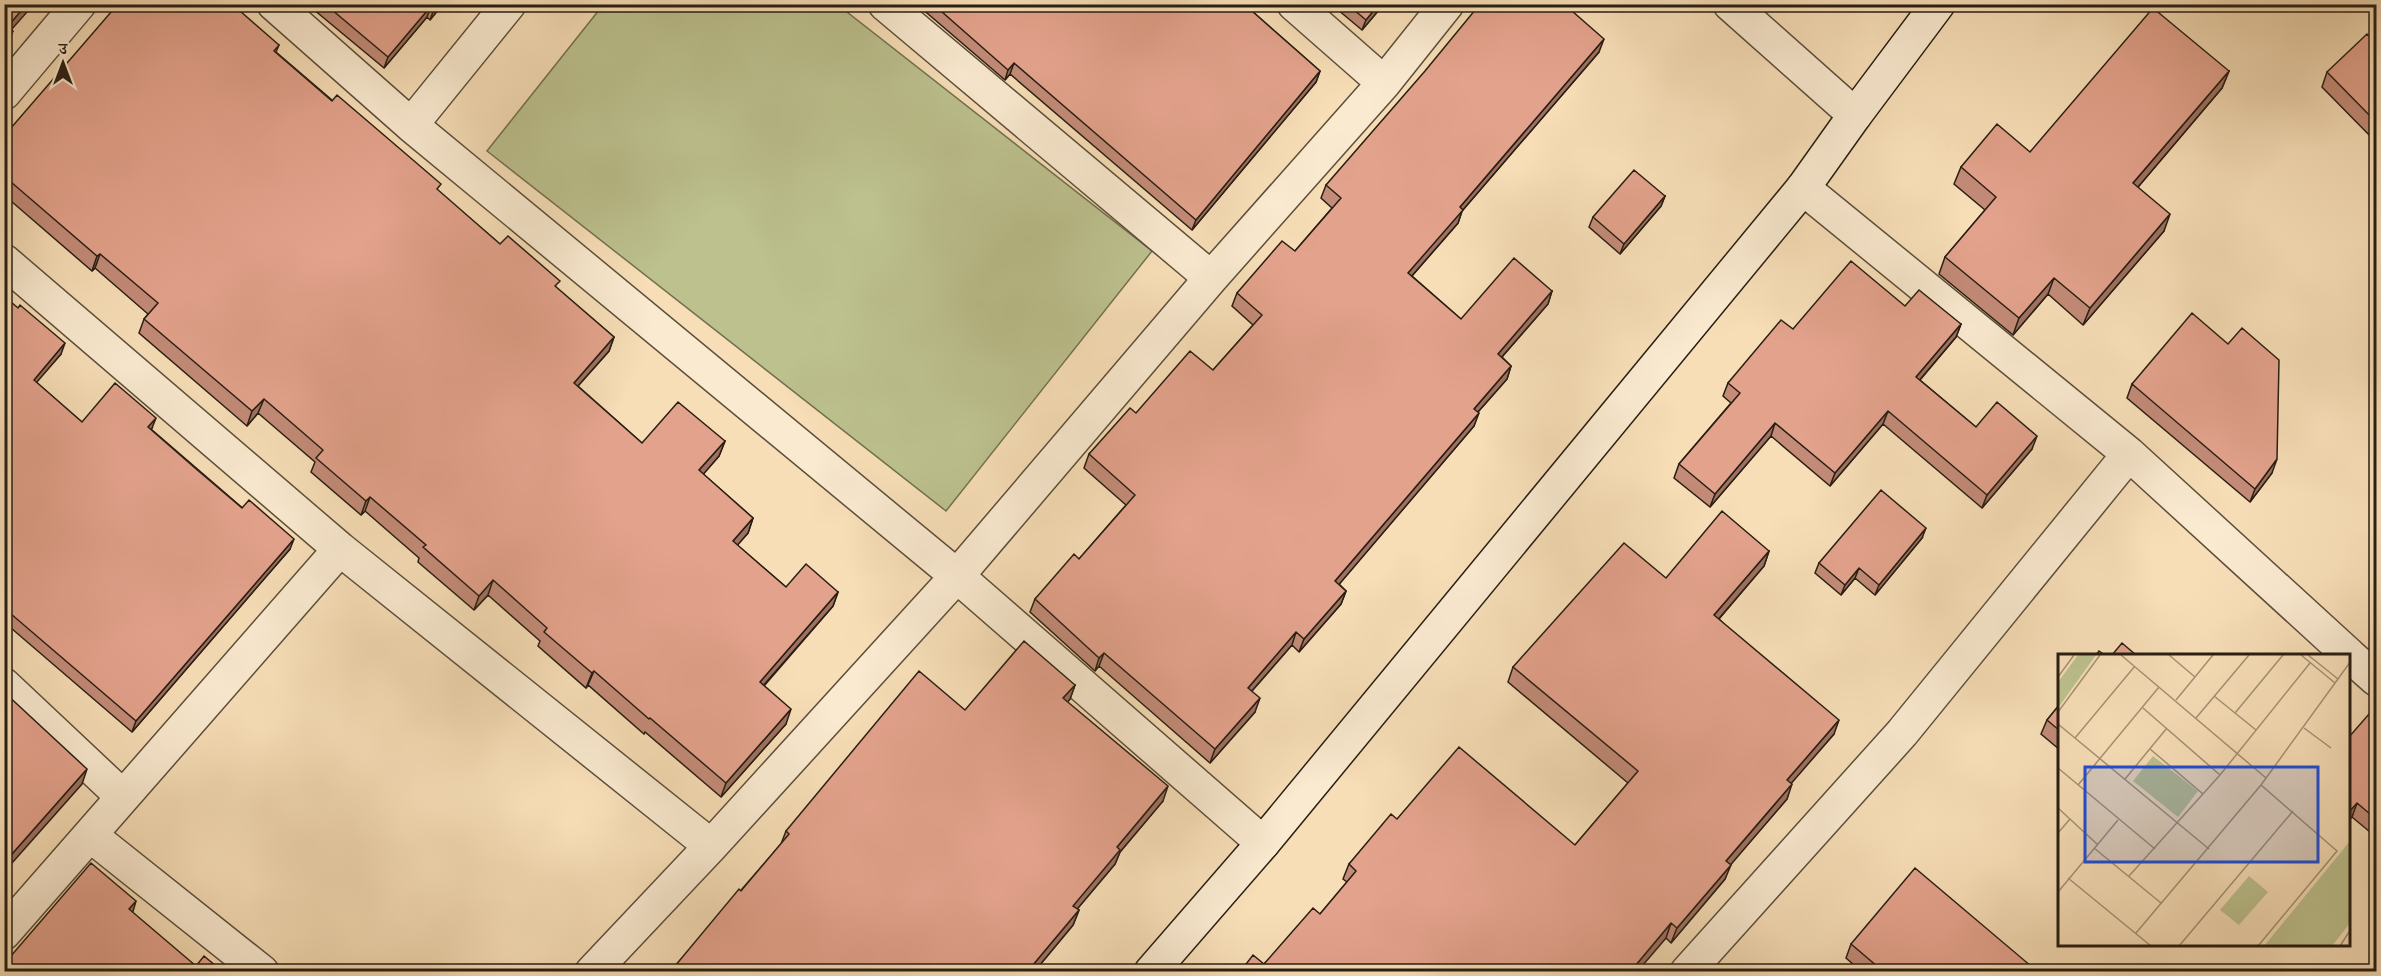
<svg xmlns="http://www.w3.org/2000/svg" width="2381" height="976" viewBox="0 0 2381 976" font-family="'Libre Caslon Text','Noto Serif Devanagari',serif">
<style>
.green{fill:#bcc18e;stroke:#727050;stroke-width:1.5}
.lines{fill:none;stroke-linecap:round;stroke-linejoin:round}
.street-casing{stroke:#5c4e3b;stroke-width:36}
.secondary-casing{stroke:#281e12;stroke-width:36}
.street{stroke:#faead0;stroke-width:33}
.secondary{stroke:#faead0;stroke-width:33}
.wall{fill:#c38b78;stroke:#281e12;stroke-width:1.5}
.shaded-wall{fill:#9f7162;stroke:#281e12;stroke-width:1.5}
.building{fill:#e3a28c;stroke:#281e12;stroke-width:1.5}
.inset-road{fill:none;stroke:#a49175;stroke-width:1.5}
.view{fill:#1d4ed8;fill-opacity:0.15;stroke:#1d4ed8;stroke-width:3}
.inset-edge{fill:none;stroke:#281e12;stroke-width:3}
</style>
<rect width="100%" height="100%" fill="#f7deb7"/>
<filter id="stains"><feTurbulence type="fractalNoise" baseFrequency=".00333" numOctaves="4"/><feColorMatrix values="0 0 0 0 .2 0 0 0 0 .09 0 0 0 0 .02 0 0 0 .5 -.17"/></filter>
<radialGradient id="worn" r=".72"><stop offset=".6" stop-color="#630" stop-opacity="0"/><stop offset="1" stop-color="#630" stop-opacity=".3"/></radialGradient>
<!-- green -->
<path class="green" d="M603,5h235l314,246 -206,260 -459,-360z"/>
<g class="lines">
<defs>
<path id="street" d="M274,4l137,121 546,451 306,267
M885,4l326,274
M1294,4l90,79
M1730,4l125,111
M4,93l75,-89
M411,125l98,-121
M1803,188l326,266 220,201
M4,261l336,288 371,297
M2350,656l26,23
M4,685l119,112
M90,835l172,137
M4,933l336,-384
M592,972l119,-126 246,-270 254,-298 173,-195 63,-79
M1687,972l215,-239 227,-279"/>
<path id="secondary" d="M1151,972l112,-129 540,-655 52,-73 83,-111"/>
</defs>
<!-- street casing -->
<use href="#street" class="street-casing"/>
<!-- secondary casing -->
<use href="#secondary" class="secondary-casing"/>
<!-- street -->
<use href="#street" class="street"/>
<!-- secondary -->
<use href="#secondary" class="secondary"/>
</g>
<!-- wall -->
<path class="wall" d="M307,4h136l-13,16 -3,-3 -43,51z
M921,4h323l76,67 -4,11 -124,148 -182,-156 -5,6 -85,-73z
M1331,4h53l-22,26z
M219,6l60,39 -3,7 224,192 57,44 57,49 -5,14 -31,35 64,57 83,-2 -6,15 -16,18 50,44 -5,15 -11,12 49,42 52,5 -5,14 -69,80 22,38 -65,73 -76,-65 -1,2 -56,-49 -2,3 -48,-42 2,-5 -52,-46 -14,15 -56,-48 1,-4 -54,-47 -4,4 -50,-43 4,-10 -57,-49 -11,13 -108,-93 5,-14 4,-5 -53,-46 -3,3 -88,-76v-59z
M2376,43v99l-54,-55 5,-15z
M1599,52l-137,159 -4,12 -46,53 49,43 91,-28 -4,13 -46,53 9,9 -4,13 -29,33 -4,14 -135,158 7,7 -5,13 -42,48 -7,-7 -40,46 3,21 -45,51 -111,-97 -4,5 -65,-59 5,-13 44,-40 47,-54 -42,-37 5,-14 47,-41 77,-43 40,-45 -21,-19 5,-13 58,-42 37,-43 -11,-10 5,-13z
M2229,71l-7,17 -84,99 26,44 -81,94 -35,-31 -35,41 -74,-61 6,-17 40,-47 -31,-26 7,-17 69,-15z
M1665,196l-4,10 -41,48 -31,-27 4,-10z
M4,296l57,58 -25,28 46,40 70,6 -1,1 139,120 -158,183 -128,-110z
M1905,306l56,18 -5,13 -36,43 56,47 56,22 -50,59 -99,-84 -53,62 -59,-50 -61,71 -36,-29 5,-14 52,-61 -8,-7 5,-13 65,-54z
M2132,384l140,89 -22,29 -123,-104z
M1922,538l-47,57 -20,-17 -14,17 -26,-22 4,-10z
M1769,551l-5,15 -45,53 115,115 -43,49 -4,16 -57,66 -5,14 -54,64 -5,-5 -402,26 56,-50 27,-32 -4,-3 6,-15 48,-45 178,26 53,-62 -120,-101 5,-15 153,-89z
M1075,685l-5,14 -3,3 96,99 -43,51 -5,12 -38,45 2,1 -6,15 -39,47h-364l111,-128 5,-13 179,-121z
M2060,704v46l-19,-16 6,-14z
M2376,706v131l-24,-20z
M1851,944l187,28h-176l-16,-14z"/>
<!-- shaded-wall -->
<path class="shaded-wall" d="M27,4h7l-30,34 3,-11z
M437,4h6l-13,16 4,-11z
M1379,4h5l-22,26 4,-10z
M431,6l-4,11 -43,51 4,-11z
M13,31l-6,15 -3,3v-9z
M1604,39l-5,13 -137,159 -4,12 -55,63 5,-13 52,-66z
M1014,63l-4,11 -5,6 3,-10z
M1320,71l-4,11 -124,148 4,-10z
M2229,71l-7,17 -95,112 6,-17z
M1665,196l-4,10 -41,48 4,-10z
M2170,214l-6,17 -81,94 7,-17z
M100,254l-5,14 -3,3 5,-15z
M2054,278l-6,16 -35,41 6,-17z
M1552,291l-4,13 -55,63 5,-13z
M1961,324l-5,13 -45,53 5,-13z
M614,337l-5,14 -41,46 6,-14z
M65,343l-4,11 -31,36 4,-10z
M1511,366l-4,13 -38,43 5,-13z
M264,399l-6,14 -11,13 5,-15z
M1888,411l-5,13 -53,62 5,-13z
M1479,413l-5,13 -144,169 5,-14z
M156,418l-4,10 -8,9 4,-10z
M1775,423l-4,13 -61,71 5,-13z
M2037,436l-5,13 -50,59 5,-13z
M725,441l-6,15 -25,29 5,-15z
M2277,459l-5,14 -22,29 5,-13z
M370,497l-5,14 -4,4 5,-14z
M753,518l-5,15 -20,23 5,-15z
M1926,528l-4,10 -47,57 4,-10z
M294,539l-4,10 -158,183 4,-11z
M1769,551l-5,15 -55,64 5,-15z
M1859,568l-4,10 -14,17 4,-10z
M493,580l-5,15 -14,15 5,-14z
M1346,591l-5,13 -42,48 5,-13z
M838,592l-5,14 -79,90 6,-14z
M1296,632l-4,13 -49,56 5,-13z
M1104,653l-5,13 -4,5 4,-13z
M594,671l-6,14 -2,3 6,-15z
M1075,685l-5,14 -12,14 5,-15z
M1260,698l-5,14 -45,51 5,-14z
M791,709l-5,15 -65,73 5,-14z
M1839,720l-5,14 -52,60 5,-14z
M87,769l-5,15 -78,88v-9z
M1792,784l-5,15 -66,77 5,-15z
M1168,786l-5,15 -43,51 -5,12 -47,56 5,-14 44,-59z
M2357,803l-5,14 -3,3v-8z
M1731,865l-6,14 -54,64 6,-15z
M136,901l-4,14 -3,-6z
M1079,910l-6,15 -39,47h-7z
M1671,923l-5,15 -29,34h-7z"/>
<!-- building -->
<path class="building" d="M4,4h23l-20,23 6,4 -9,9z
M118,4h100l1,2 1,-2h12l47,41 -5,6 58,50 5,-6 55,47 49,42 -4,5 63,55 8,-8 52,45 -5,5 59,51 -40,46 68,60 36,-41 47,39 -26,29 54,48 -20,23 53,46 20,-23 32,28 -78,90 31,27 -65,74 -76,-65 -1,1 -55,-48 -2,2 -48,-41 3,-4 -54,-48 -14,16 -56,-49 3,-2 -56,-48 -4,4 -50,-43 7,-8 -59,-51 -12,12 -108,-92 14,-16 -58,-49 -3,2 -93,-80v-40z
M325,4h112l-3,5 -3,-3 -43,51z
M933,4h311l76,67 -124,149 -182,-157 -6,7z
M1347,4h32l-13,16z
M1480,4h84l40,35 -144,168 3,3 -55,63 53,46 53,-61 38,33 -54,63 13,12 -37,43 5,4 -144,168 11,10 -42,48 -8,-7 -48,56 12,10 -45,51 -111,-96 -5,5 -64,-59 39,-45 5,5 56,-64 -46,-41 41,-46 6,5 54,-62 23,19 49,-55 -25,-22 45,-52 13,10 46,-53 -15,-13 99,-114z
M2153,8l76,63 -96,112 37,31 -80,94 -36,-30 -35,40 -74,-61 51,-60 -35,-30 36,-43 33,28z
M2367,34l9,9v79l-49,-50z
M1634,170l31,26 -41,48 -31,-27z
M1851,261l54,45 14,-16 42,34 -45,53 60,50 21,-25 40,34 -50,59 -99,-84 -53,62 -60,-50 -60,71 -36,-30 61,-71 -12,-10 53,-63 12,9z
M4,296l14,12 2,-3 45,38 -31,37 48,42 33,-39 41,35 -8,9 47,41 47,40 7,-8 45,39 -158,182 -132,-113z
M2192,313l36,31 14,-16 37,32 -2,99 -22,30 -123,-105z
M1881,490l45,38 -47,57 -20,-17 -14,17 -26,-22z
M1722,511l47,40 -55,64 125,105 -52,60 5,4 -66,77 5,4 -54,63 -6,-5 -41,49h-390l13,-17 11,9 49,-56 7,6 36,-43 -7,-7 42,-50 6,5 62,-72 116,98 63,-74 -125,-104 111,-124 42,35z
M1024,641l51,44 -12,13 105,88 -51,61 3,3 -47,56 6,4 -52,62h-357l69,-83 2,2 48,-57 -3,-3 133,-160 46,39z
M2122,643l14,12h-24z
M2099,651l6,4h-9z
M4,692l83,77 -83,94z
M2060,704v27l-13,-11z
M2376,706v113l-19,-16 -8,9v-75z
M91,863l45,38 -7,8 67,57 8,-10 19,16h-219v-8z
M1915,868l123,104h-154l-33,-28z"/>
<!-- overview -->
<g transform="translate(2058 654)">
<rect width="292" height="292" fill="#f7deb7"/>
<path d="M20,1h18l-38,53v-26zM95,102l45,35 -20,26 -45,-36zM292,187v82l-18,23h-68zM191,222l19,16 -29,33 -19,-15z" fill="#bcc18e"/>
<path class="inset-road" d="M63,1l145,123M111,1l26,22M243,1l34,28M250,1l30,24M0,23l16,-22M156,42l42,34M118,46l37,-45M85,54l77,67M0,58l42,-57M177,59l48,-58M138,64l53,-63M0,70l151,125M246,74l27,20M17,84l60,-72M92,95l53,45M0,114l97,81M67,125l42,-51M20,131l81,-98M0,154l39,36M0,179l12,-14M36,194l67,55M71,222l91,-101 90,-112M10,224l83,68M0,238l60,-72M78,279l125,-148 90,-124M121,292l114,-135M200,292l79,-95 -76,-66M282,292l11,-17"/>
<path class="view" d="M27,113h233v95h-233z"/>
<rect width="292" height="292" class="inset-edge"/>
</g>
<!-- margin -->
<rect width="2381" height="976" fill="none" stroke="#f7deb7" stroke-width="24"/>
<rect x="6" y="6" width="2369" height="964" fill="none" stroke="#281e12" stroke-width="3"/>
<rect x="12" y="12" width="2357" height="952" fill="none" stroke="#281e12" stroke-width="1.5"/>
<!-- north arrow -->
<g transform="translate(63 63)" stroke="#faead0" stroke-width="4.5" paint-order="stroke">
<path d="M0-4.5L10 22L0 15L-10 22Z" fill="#281e12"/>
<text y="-9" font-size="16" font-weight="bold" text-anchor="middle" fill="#281e12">उ</text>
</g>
<rect width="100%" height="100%" filter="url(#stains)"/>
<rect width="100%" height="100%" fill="url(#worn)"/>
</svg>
